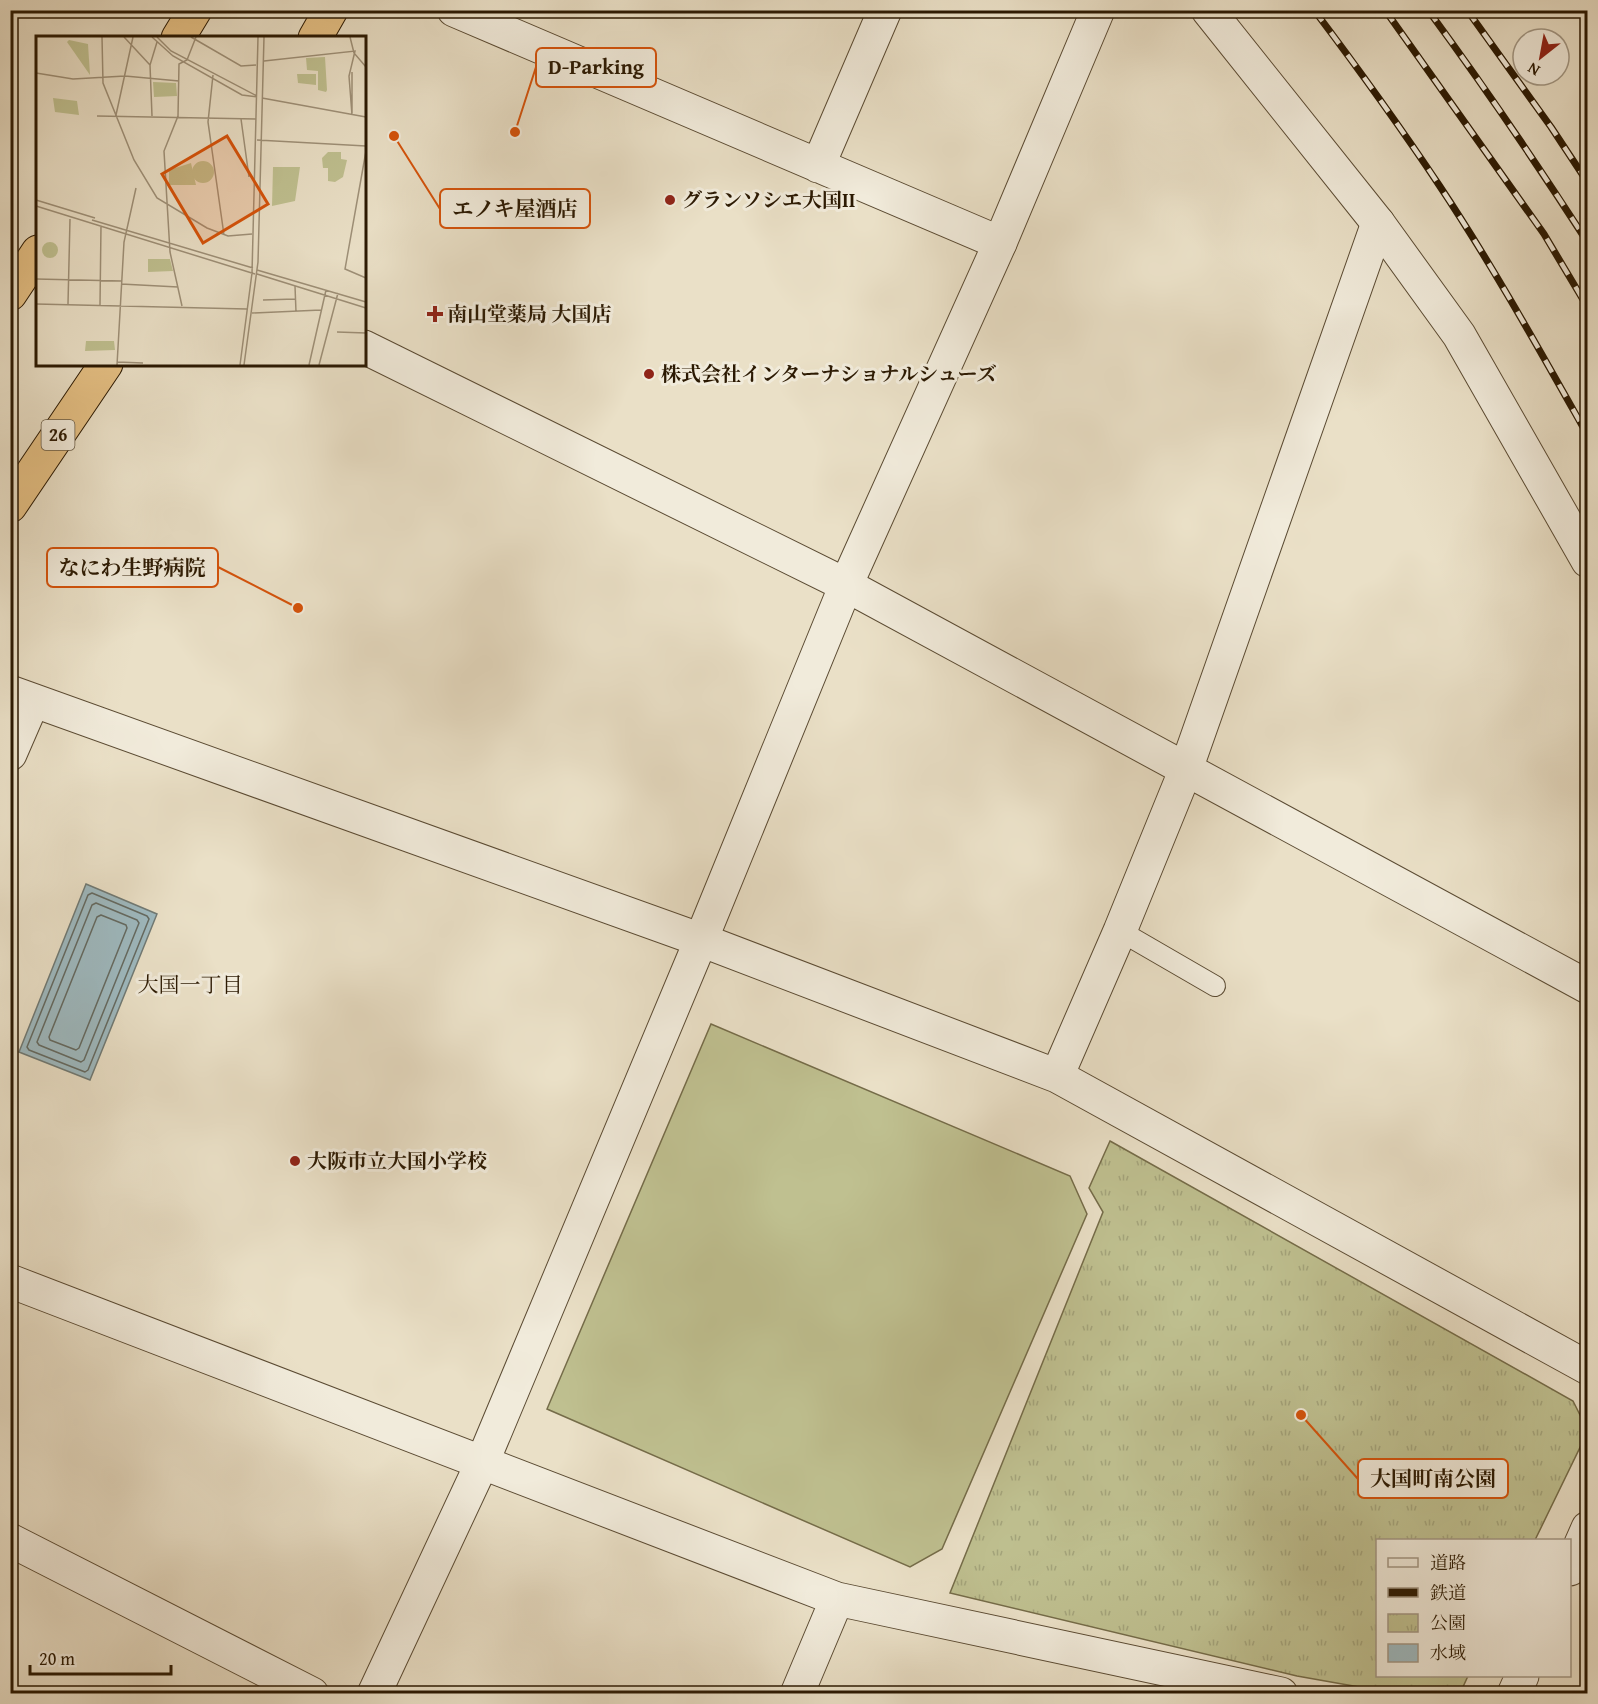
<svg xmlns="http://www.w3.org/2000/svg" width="1598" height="1704" viewBox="0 0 1598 1704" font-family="'Gentium Book Plus','Noto Serif JP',serif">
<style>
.park{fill:url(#park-tufts);stroke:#756c49;stroke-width:1.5}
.pitch{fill:#bfc090;stroke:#756c49;stroke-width:1.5}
.water{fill:#9ebac1;stroke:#707a75;stroke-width:1.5}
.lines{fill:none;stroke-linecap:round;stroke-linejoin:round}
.shore{stroke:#646a62;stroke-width:1.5}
.service-casing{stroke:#5b4b33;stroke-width:22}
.minor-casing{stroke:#5b4b33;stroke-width:35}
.tertiary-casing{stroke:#5b4b33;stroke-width:35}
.trunk-casing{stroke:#2b1902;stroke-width:35}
.service{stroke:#f1ebdb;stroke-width:20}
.minor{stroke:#f1ebdb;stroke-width:33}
.tertiary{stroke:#f1ebdb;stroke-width:33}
.trunk{stroke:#e5c084;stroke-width:33}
.rail-casing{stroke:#2b1902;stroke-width:7}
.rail{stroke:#f1ebdb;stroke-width:4.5;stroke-dasharray:14;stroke-linecap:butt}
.poi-dot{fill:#8f2418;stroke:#f1ebdb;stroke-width:2}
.labels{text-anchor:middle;stroke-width:6;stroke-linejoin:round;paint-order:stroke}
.shield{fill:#f1ebdb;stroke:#665843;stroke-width:1.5}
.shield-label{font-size:18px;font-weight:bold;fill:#2b1902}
.poi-label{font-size:20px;font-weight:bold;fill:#2b1902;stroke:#f1ebdb;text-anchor:start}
.neighbourhood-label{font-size:21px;fill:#2b1902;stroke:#f1ebdb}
.inset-road{fill:none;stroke:#9e9078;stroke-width:1.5}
.view{fill:#d5530b;fill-opacity:0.15;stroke:#d5530b;stroke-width:3}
.inset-edge{fill:none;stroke:#2b1902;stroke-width:3}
.leader{fill:none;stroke:#d5530b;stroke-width:2}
.callout-dot{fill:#d5530b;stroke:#f1ebdb;stroke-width:2}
.callout{fill:#f1ebdb;stroke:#d5530b;stroke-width:2}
.callout-label{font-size:21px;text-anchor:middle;font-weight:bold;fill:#2b1902}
</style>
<defs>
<pattern id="park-tufts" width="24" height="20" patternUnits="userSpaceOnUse" patternTransform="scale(1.5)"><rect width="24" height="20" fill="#bfc090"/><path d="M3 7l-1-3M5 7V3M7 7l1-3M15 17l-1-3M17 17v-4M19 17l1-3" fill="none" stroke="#a4a47b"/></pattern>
</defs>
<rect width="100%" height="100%" fill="#eae0c7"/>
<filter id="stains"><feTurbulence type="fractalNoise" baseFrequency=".00333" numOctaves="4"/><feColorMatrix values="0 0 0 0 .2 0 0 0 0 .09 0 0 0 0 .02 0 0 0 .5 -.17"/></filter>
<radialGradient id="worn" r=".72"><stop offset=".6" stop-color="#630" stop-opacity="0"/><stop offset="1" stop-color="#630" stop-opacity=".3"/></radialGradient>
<!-- park -->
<path class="park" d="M1110,1141l463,260 14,28v4l-52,107h-157v136h90l-6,13 -10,4h-59l-96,-17 -347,-83 153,-381 -14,-24z"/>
<!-- pitch -->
<path class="pitch" d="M711,1024l359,152 17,38 -145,335 -32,18 -363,-158z"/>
<!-- water -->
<path class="water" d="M86,884l71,30 -67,166 -71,-28z"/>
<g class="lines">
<!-- shore -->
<path class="shore" d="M92,893l55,23 2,3 -61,151 -3,2 -56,-22 -2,-3 61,-152z
M96,903l41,17 2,3 -55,137 -3,2 -42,-17 -2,-3 55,-137z
M101,915l25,10 1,3 -48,120 -3,2 -26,-10 -1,-3 48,-120z"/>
<defs>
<path id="service" d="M1120,931l95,55"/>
<path id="minor" d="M454,10l546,233
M818,166l67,-156
M364,347l482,238 742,402
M10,692l691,248 356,136 531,292
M1057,1076l63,-145 66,-162 192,-546
M10,1281l827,318 444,95
M10,1540l302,154
M797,1694l40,-95"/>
<path id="tertiary" d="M1208,10l170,213 81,112 129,226
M10,754l23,-53
M1570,1569l18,-41
M374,1694l108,-231 219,-523 145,-355 154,-342 98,-233
M1514,1694l8,-18"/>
<path id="trunk" d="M178,38l17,-28
M315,38l16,-28
M10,294l28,-42
M10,506l96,-142"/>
</defs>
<!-- service casing -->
<use href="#service" class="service-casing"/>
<!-- minor casing -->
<use href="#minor" class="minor-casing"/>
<!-- tertiary casing -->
<use href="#tertiary" class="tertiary-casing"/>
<!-- trunk casing -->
<use href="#trunk" class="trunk-casing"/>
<!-- service -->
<use href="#service" class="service"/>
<!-- minor -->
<use href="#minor" class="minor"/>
<!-- tertiary -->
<use href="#tertiary" class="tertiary"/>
<!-- trunk -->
<use href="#trunk" class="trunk"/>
<defs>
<path id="rail" d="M1314,10c43,57 85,115 125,175 54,81 101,166 149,251
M1385,10l159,224 44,74
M1428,10c56,76 109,154 160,233
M1467,10l84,117 37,56"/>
</defs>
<!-- rail casing -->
<use href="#rail" class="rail-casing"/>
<!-- rail -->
<use href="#rail" class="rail"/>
</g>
<!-- markers -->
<g class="poi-dot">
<circle cx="670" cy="200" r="6"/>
<path d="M432 305h6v6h6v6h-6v6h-6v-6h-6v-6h6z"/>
<circle cx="649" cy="374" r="6"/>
<circle cx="295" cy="1161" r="6"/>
</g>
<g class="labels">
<!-- shield labels -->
<rect class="shield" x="41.5" y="420" width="33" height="30" rx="4.5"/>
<g class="shield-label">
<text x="58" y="441">26</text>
</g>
<!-- poi labels -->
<g class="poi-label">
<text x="682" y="207">グランソシエ大国Ⅱ</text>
<text x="447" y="321">南山堂薬局 大国店</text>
<text x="661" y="381">株式会社インターナショナルシューズ</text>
<text x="307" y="1168">大阪市立大国小学校</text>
</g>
<!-- neighbourhood labels -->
<g class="neighbourhood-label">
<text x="190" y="992">大国一丁目</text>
</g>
</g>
<!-- overview -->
<g transform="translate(36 36)">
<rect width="330" height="330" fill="#eae0c7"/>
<path d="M33,4l19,4 2,31 -23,-33z" fill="#bfc090"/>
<path d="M289,21l2,33 -1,2 -8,-2v-19l-11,-1 -1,-12zM117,46l23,1 1,13 -23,1zM17,62l24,3 2,14 -24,-3zM155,127l5,22h-27v-15zM112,223h22l3,12 -25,1zM50,305h28l1,9 -30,1z" fill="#bfc090"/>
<path d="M261,38h19v11l-18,-2zM292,116h13v7l6,1 -4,17 -8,5 -7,-1v-13h-5l-1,-10zM156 136a11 11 0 1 1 22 0a11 11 0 1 1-22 0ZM237,131h27l-5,34 -23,5zM6 214a8 8 0 1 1 16 0a8 8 0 1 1-16 0Z" fill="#bfc090"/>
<path class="inset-road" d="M66,1l1,46 31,77 23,38 50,30 21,8 24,-2M88,1l26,28M116,1l21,19 69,39 15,2M121,1l14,14 86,45M155,1l50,29 15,-1M314,1l4,16 12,14M228,25l91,-10 -6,25 3,39M0,37l37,6 52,-3 54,5M177,39l-5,47 16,113M226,62l104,19M316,77v-41M80,79l17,-78M61,80l159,3M116,80l-2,-51 7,-23M205,83l8,58M221,104l109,6M330,115l-21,118 21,9M0,164l59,18M0,170l219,68M56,184l161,48M221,234l109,32M221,238l109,34M0,243l86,2M85,248l57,3M259,250l1,26M227,264l32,-1M0,268l211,5M32,268l2,-85M64,269l1,-79M146,270l-12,-54 -6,-101 14,-35 1,-52 8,-4 9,-23M216,277l69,-3M301,296l29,1M81,326l26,1M81,329l7,-123 12,-54M204,329l12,-92 6,-236M208,329l14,-103 6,-225M273,329l17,-75M283,329l19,-72"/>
<path class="view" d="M191,100l41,68 -65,39 -41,-69z"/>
<rect width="330" height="330" class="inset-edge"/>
</g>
<!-- callouts -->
<path class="leader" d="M515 132L536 67M394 136L440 209M298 608L218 567M1301 1415L1358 1479"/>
<g class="callout-dot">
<circle cx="515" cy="132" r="6"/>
<circle cx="394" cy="136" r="6"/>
<circle cx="298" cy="608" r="6"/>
<circle cx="1301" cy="1415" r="6"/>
</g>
<g class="callout">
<rect x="536" y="48" width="120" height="39" rx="6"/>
<rect x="440" y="189" width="150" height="39" rx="6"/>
<rect x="47" y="548" width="171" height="39" rx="6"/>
<rect x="1358" y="1459" width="150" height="39" rx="6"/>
</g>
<g class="callout-label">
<text x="596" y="74">D-Parking</text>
<text x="515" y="216">エノキ屋酒店</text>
<text x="132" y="575">なにわ生野病院</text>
<text x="1433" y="1486">大国町南公園</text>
</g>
<!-- margin -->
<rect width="1598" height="1704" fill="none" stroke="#eae0c7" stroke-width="36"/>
<rect x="12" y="12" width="1574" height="1680" fill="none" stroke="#2b1902" stroke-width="3"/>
<rect x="18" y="18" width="1562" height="1668" fill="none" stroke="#2b1902" stroke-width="1.5"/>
<!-- legend -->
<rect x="1376" y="1539" width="195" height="138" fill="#f1ebdb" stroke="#a29784" stroke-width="1.5"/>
<rect x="1388" y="1558" width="30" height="9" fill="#f1ebdb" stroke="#a29784" stroke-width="1.5"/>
<text x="1430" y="1569" font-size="18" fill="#2b1902">道路</text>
<rect x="1388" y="1588" width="30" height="9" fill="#2b1902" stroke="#a29784" stroke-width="1.5"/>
<text x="1430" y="1599" font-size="18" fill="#2b1902">鉄道</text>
<rect x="1388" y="1614" width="30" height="18" fill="url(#park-tufts)" stroke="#a29784" stroke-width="1.5"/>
<text x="1430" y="1629" font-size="18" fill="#2b1902">公園</text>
<rect x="1388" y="1644" width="30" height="18" fill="#9ebac1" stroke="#a29784" stroke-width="1.5"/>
<text x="1430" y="1659" font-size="18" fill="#2b1902">水域</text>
<!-- north arrow -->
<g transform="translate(1541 57) rotate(211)"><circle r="28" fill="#f1ebdb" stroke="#a29784" stroke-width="1.5"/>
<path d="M0-4.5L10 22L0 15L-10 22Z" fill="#8f2418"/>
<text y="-9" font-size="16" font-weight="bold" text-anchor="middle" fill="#2b1902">N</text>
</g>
<!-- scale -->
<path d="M30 1665v9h141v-9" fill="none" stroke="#2b1902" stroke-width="3"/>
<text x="39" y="1665" font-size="18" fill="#2b1902" stroke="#f1ebdb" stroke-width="4.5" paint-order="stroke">20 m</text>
<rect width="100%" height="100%" filter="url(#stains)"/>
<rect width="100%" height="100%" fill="url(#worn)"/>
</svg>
